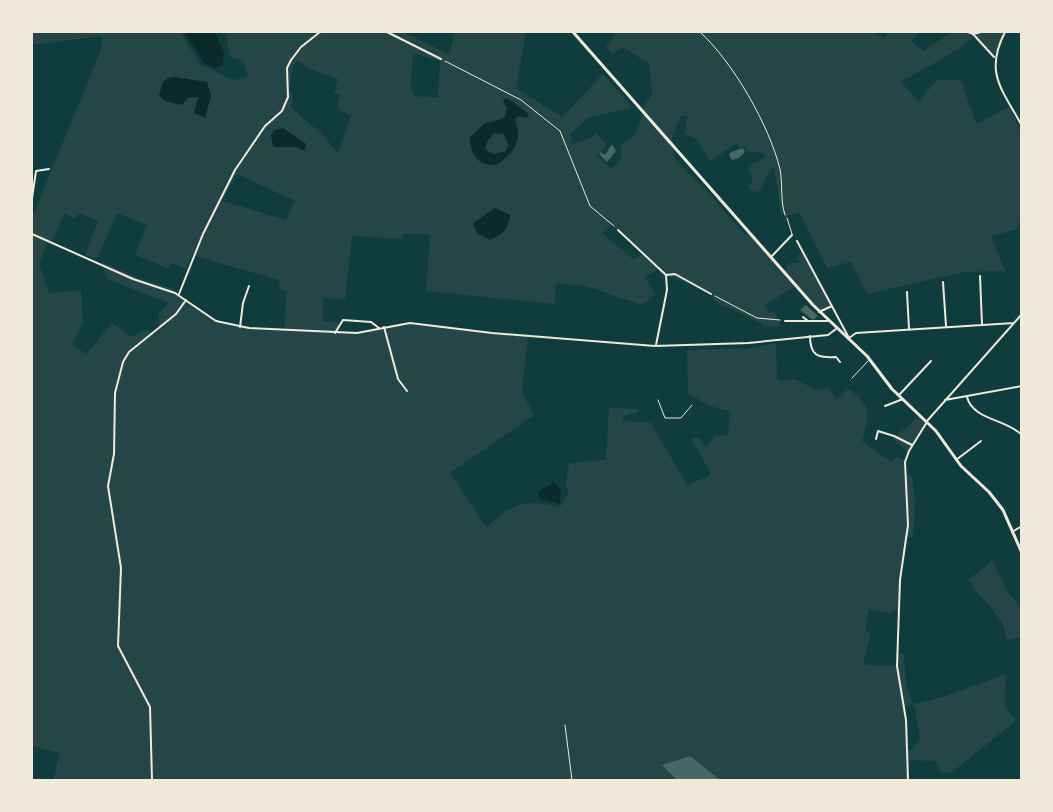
<svg xmlns="http://www.w3.org/2000/svg" width="1053" height="812" viewBox="0 0 1053 812" font-family="'Playfair Display',serif">
<style>
.green{fill:#244646;fill-rule:evenodd}
.water{fill:#0a2a2b;fill-rule:evenodd}
.building{fill:#486865}
.lines{fill:none;stroke-linecap:round;stroke-linejoin:round}
.path{stroke:#f1e9da;stroke-width:1}
.service{stroke:#f1e9da;stroke-width:1}
.minor{stroke:#f1e9da;stroke-width:2}
.tertiary{stroke:#f1e9da;stroke-width:2}
.primary{stroke:#f1e9da;stroke-width:3}
</style>
<rect width="100%" height="100%" fill="#0f3d3e"/>
<!-- green -->
<path class="green" d="M32,32h148l20,32 33,16 15,-3 -5,-16 -13,-4 -5,-25h178l46,22 6,-22h71l-10,56 46,29 41,-43 30,34 -44,9 -18,17v10l18,-5 7,-6 11,12 -10,10 14,14 11,-11 -2,-2 1,-12 14,-8 10,-31 7,-11 -3,-30 -26,-17 -10,7 -7,-7 10,-13 -3,-2h260l12,6 3,-6h31l-8,9 12,10 29,-19h20l-2,3 4,2c-23,19 -48,30 -73,45l18,19 18,-21h24l15,44 34,-18 11,27 1,89 -4,1v6l-27,7 14,35 -41,1 -97,22 -16,-32 -24,6 -28,-56 -13,5 -5,-4 -7,-46 -5,4 -9,20 -7,1 -4,-5 4,-7 -5,-14 16,-8 1,-5 -18,-2 -2,-5 -5,2 -3,-5 -27,18 -14,-22 -11,-5 2,-19 -6,1 -9,20 3,24 32,31 39,45 4,-4 34,40 5,-9h11l-2,-9 5,-3 29,55 -13,6 -23,-26 -31,19 4,8 4,-2 6,8 1,7 -17,1v-3l-49,-23 -3,-7 -38,-17 -9,-1 -6,-7 -14,8 12,17 -14,11 -56,-19 -30,-2 -1,20 -129,-13 4,-57h-27l-1,5 -50,-3 -7,63 -22,-1v23l16,1 -1,10 21,-1 45,-8 124,13 -6,56 12,23 -84,58 36,54c29,-24 37,-28 74,-20l9,-14 -3,-8 3,-22 37,-3 3,-52 30,1 -3,4 -13,3v5l28,2 36,62 22,-9 2,-2 -20,-36h8l7,10 9,-12 13,-1 2,-24 -21,-5 -21,-13 -1,-43 64,-2 25,-5 1,37h19l23,11 8,-4 10,13 10,-10h4c23,21 18,23 11,51l29,21 6,-5 8,4 1,12 6,4 3,25 -2,35h-7l-4,20 -3,54 -7,-1 -1,3 -22,-4 -4,22 6,2 -8,32 34,1v-14l7,2 2,30 7,20 30,-7 63,-23 -1,29 2,7 10,10 -66,53 -11,-1 -4,-11 -30,-1 2,20h-855l7,-27 -28,-7v-528l68,-166 3,-16 -71,9zM413,53l27,8 -2,37 -24,-2 -3,-10zM297,60l12,9 29,10 -4,14 6,2 -3,10 2,5 12,5 -13,39 -15,-19 -32,-28 2,-12 -4,-5 4,-24zM237,174l58,27 -9,19 -64,-19zM78,213l20,8 -13,34 12,4 20,-46 30,12 -12,30 34,14 2,-6 15,6 6,-14 87,25 1,10 7,2 -3,39 -64,-8 -14,-8 -34,-27 -29,-8 -41,-18 5,17 62,24 -11,12 2,15 -6,4 -7,-5 -15,8 -20,-14 -26,31 -14,-10 11,-21 -2,-33 -32,3 -10,-29 9,-24 4,1 12,-27 11,4zM611,224l34,29 -12,6 -31,-26zM912,704l3,4 5,31 -7,9 -6,3 -3,-44z
M981,32h24l-11,25 -21,-23z
M920,415l7,6 -19,31 -15,-13z
M992,561l17,33 12,13v30l-14,3 -5,-18 -34,-42z"/>
<!-- water -->
<path class="water" d="M184,32h31l9,21 -2,12 -7,3 -11,-5z
M175,77l32,5 4,14 -6,22 -11,-5 4,-16 -10,1 -6,7 -17,-4 -6,-6 4,-13 4,-4z
M507,98l22,16 -2,4 -9,-2 -3,4c9,20 -2,33 -18,45 -19,1 -27,-10 -27,-28l14,-13 20,-6 3,-9 -4,-9zM494,133l10,1 4,10 -2,7 -13,3 -8,-5 2,-7z
M283,128l23,16 -1,7 -9,-4h-23l-2,-12 4,-5z
M495,208l15,7c-1,14 -8,20 -20,25l-13,-7 -4,-10z
M554,482l7,9 -1,13 -20,-5 -2,-7z"/>
<!-- building -->
<path class="building" d="M612,144l4,7 -9,11 -8,-8 2,-2 4,3z
M743,148l2,4 -6,6 -7,2 -3,-5 2,-3z
M806,305l12,11 -5,4 -13,-10z
M690,756l30,24h-43l-15,-15z"/>
<g class="lines">
<!-- path -->
<path class="path" d="M700,32c33,30 69,93 80,137 3,16 0,31 5,46
M445,61l76,39 39,31 30,75 24,20
M715,296l42,22 23,2
M565,725l7,55"/>
<!-- service -->
<path class="service" d="M787,218l5,16
M852,378l16,-17
M658,400l7,18h16l11,-13"/>
<!-- minor -->
<path class="minor" d="M387,32l54,27
M968,32l5,2
M981,32l-8,2 21,23
M1005,32c-21,41 -3,57 17,94
M32,198l4,-27 13,-2
M618,230l48,45
M797,241l52,97 7,-5 158,-10
M771,257l21,-22
M666,275l9,-1 36,20
M980,276l2,48
M943,282l3,44
M907,292l2,37
M819,312l13,-6
M803,317l5,4
M785,321h43
M240,327l3,-24 6,-17
M384,327l14,52 9,12
M335,333l8,-13 28,2 8,6
M810,336c0,20 8,22 26,21l4,5
M656,345l11,-55 -1,-15
M899,395l32,-34
M967,397c6,23 39,22 55,38
M945,400l77,-14
M885,406l18,-7
M927,421l95,-107
M876,439l2,-8 16,5 18,9
M956,460l25,-19
M1012,532l10,-6
M152,780l-2,-73 -32,-61 3,-78 -13,-82 6,-32 1,-61 8,-31 6,-10 47,-38 10,-14"/>
<!-- tertiary -->
<path class="tertiary" d="M32,234l101,45 42,14 41,28 33,7 108,5 53,-10 82,10 163,13 93,-3 80,-8 8,-6
M179,294l24,-60 32,-64 30,-44 17,-15 6,-14 -1,-29 4,-8 10,-13 19,-15
M908,780l-2,-60 -9,-54 3,-86 8,-55 -3,-63 4,-11 18,-29"/>
<!-- primary -->
<path class="primary" d="M573,32l240,273 54,51 25,33 44,42 25,35 28,26 14,18 19,43"/>
</g>
<!-- border -->
<rect width="1053" height="812" fill="none" stroke="#f1e9da" stroke-width="66"/>
</svg>
